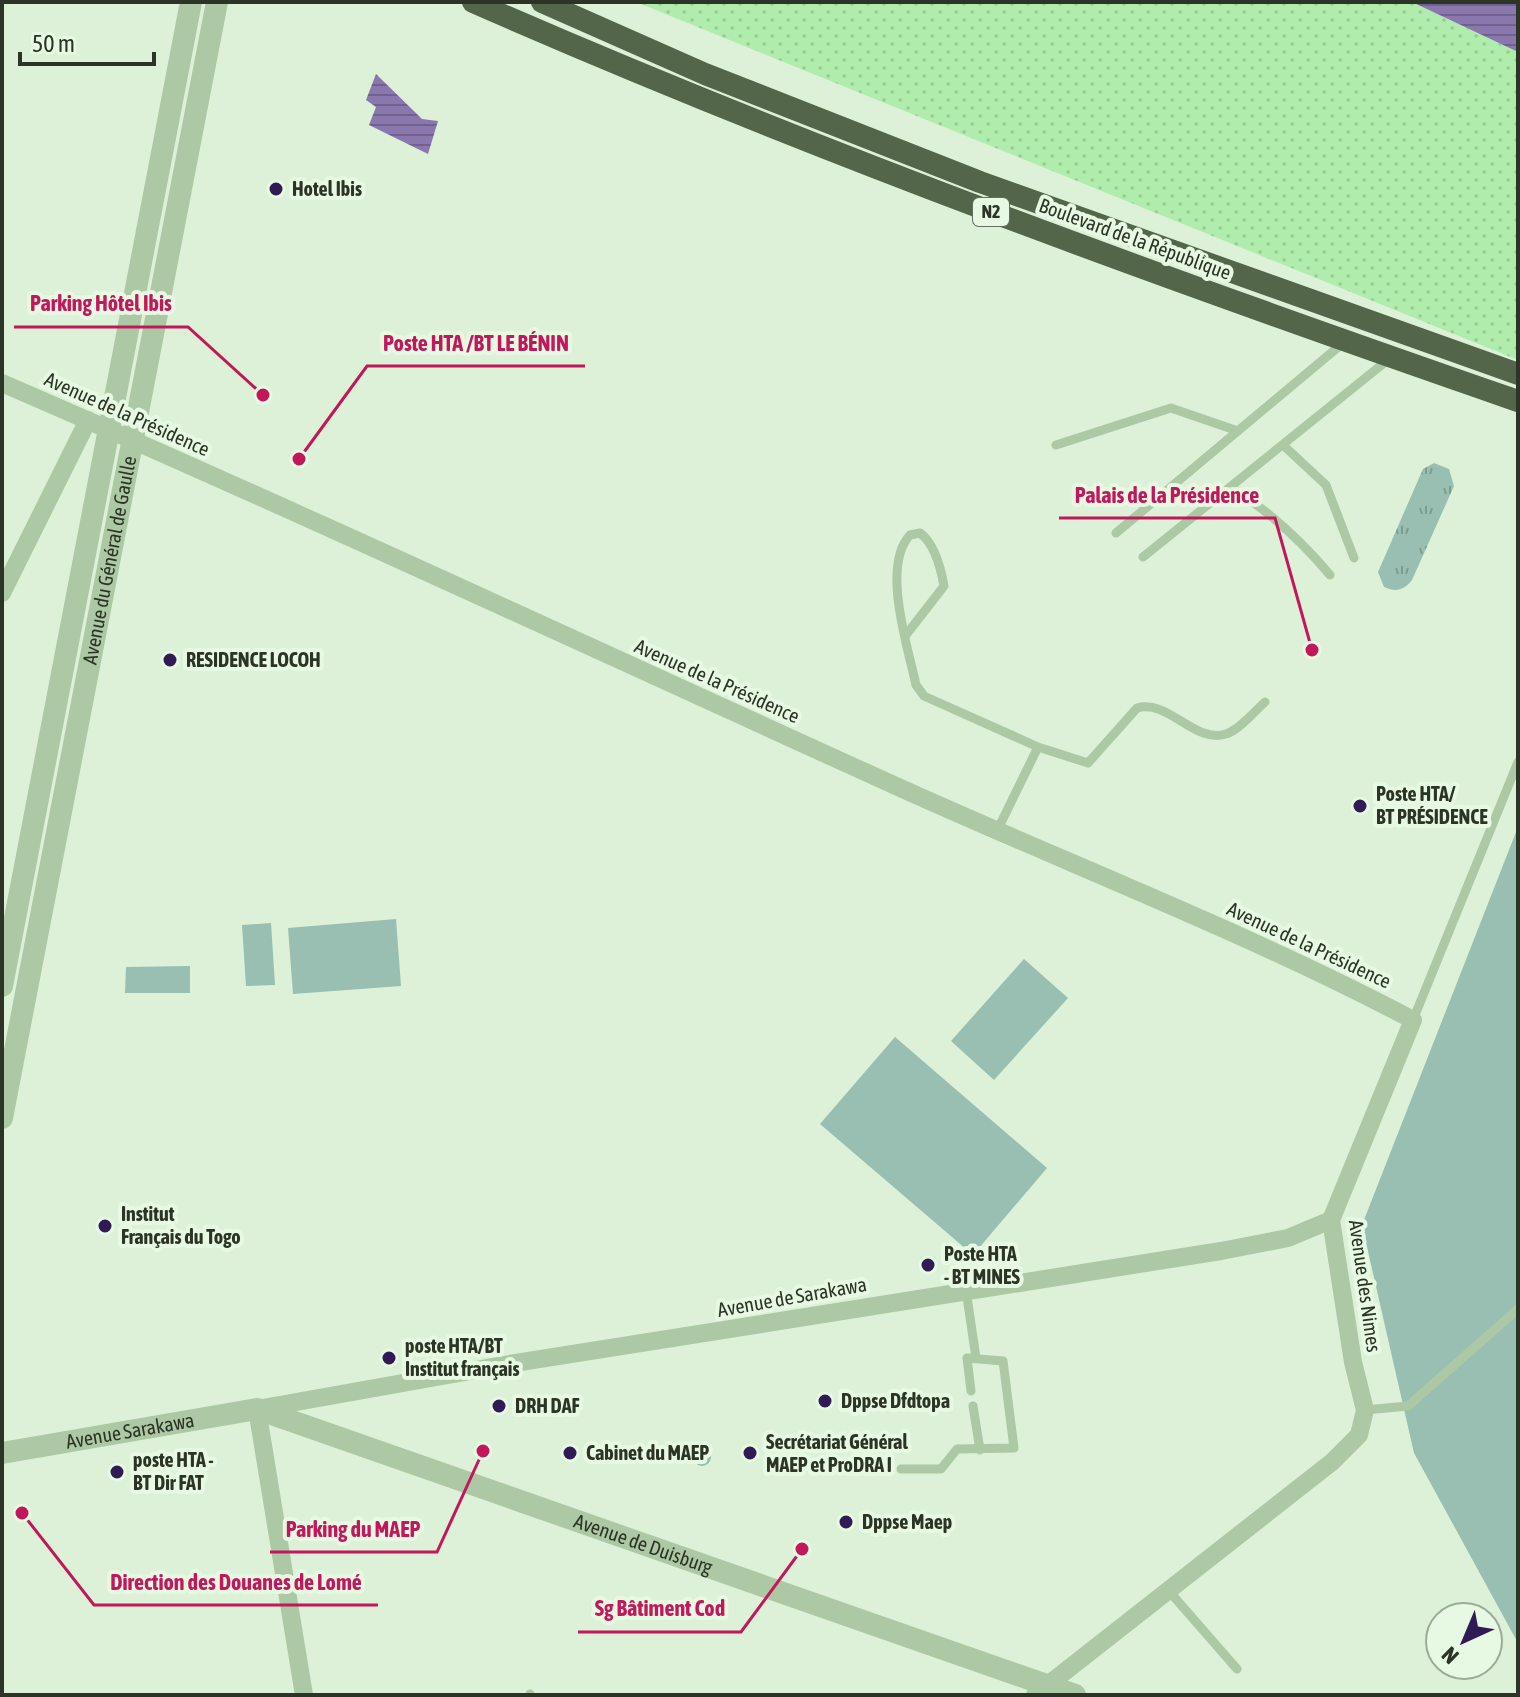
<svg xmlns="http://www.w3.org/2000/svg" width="1520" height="1697" viewBox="0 0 1520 1697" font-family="'Asap Condensed',sans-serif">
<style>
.grass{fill:url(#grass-tufts)}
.sand{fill:url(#sand-dots)}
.park{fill:#98bfb1}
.garden{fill:url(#garden-furrows)}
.water{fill:url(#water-rules)}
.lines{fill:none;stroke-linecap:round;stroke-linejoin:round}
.service{stroke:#adc8a4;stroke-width:9}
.minor{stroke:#adc8a4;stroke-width:18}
.tertiary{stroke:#adc8a4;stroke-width:22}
.trunk{stroke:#546649;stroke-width:22}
.poi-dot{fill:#301b55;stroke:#e7f9e3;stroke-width:3}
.labels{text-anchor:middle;stroke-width:8;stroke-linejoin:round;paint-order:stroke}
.shield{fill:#e7f9e3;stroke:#636f5e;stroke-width:2}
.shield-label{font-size:18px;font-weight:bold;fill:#2b3425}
.poi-label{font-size:20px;font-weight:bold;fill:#2b3425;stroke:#e7f9e3;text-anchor:start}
.street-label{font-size:20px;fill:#2b3425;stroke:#e7f9e3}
.leader{fill:none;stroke:#c2185b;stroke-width:3}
.callout-dot{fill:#c2185b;stroke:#e7f9e3;stroke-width:3}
.callout-label{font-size:22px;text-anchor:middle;font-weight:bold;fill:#c2185b;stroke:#e7f9e3;stroke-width:8;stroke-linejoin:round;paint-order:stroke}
</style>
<defs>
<pattern id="grass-tufts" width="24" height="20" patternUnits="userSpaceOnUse" patternTransform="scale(2)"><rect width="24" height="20" fill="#98bfb1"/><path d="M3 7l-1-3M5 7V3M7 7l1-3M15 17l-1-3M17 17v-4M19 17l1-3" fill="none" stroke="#7c9c90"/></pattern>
<pattern id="sand-dots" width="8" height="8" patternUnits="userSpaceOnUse" patternTransform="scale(2)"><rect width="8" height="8" fill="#b0edad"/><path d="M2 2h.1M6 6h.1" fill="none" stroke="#98cc95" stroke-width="1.8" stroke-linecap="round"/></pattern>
<pattern id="garden-furrows" width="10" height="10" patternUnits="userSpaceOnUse" patternTransform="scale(2)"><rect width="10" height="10" fill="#98bfb1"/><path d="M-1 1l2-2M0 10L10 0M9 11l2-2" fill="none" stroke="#7c9c90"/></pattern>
<pattern id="water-rules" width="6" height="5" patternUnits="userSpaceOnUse" patternTransform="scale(2)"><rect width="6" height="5" fill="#8977ad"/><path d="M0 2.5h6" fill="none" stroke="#70628d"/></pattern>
</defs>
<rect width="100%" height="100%" fill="#dcf1d7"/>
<!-- grass -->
<path class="grass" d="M1434,463l15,6 5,17 -42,94c-9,11 -16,12 -28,7l-6,-15 45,-103z"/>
<!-- sand -->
<path class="sand" d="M636,2h776l106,50v308z"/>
<!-- park -->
<path class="park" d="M1518,827v816l-104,-190 -52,-228z
M396,919l5,67 -108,8 -5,-66z
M271,923l4,62 -29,1 -4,-61z
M1024,959l44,39 -74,82 -43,-39z
M190,966v27h-65l1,-26z
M895,1037l152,131 -74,87 -153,-131z"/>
<!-- garden -->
<path class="garden" d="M693 1457a9 9 0 1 1 18 0a9 9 0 1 1-18 0Z"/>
<!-- water -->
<path class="water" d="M1412,2h106v50z
M376,74l46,45 16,2 -10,33 -59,-29 7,-18 -10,-7z"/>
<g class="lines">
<!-- service -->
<path class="service" d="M1056,445l115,-37 67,23
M1283,445l43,40 28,73
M1231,487c39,25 69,52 99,88
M1116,533l227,-190
M1143,557l246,-198
M906,635l38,-49c-3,-17 -9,-42 -24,-53l-10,2c-29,31 -2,112 6,150l8,11 114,51 -41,84
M1038,747l50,16 49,-55c32,-9 57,36 89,26 13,-4 28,-22 39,-32
M1413,1020l105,-258
M966,1290l10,68
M973,1406l7,44
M1365,1410l43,-4 110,-97
M901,1469h40l16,-20 57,-1 -11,-87 -36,-3 4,33
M1169,1591l68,78
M530,1694v1"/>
<!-- minor -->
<path class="minor" d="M2,383c300,130 596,268 894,403 172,78 350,146 517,234l-82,200 22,142 12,48 -6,25 -27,27 -297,233
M2,593l86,-173
M304,1695l-47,-286 252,-45 712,-113 67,-13 43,-18"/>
<!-- tertiary -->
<g class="tertiary">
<path d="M2,986l189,-984"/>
<path id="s1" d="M2,1118l215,-1116"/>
<path id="s2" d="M2,1453l255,-44 818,286"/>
</g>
<!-- trunk -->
<path class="trunk" d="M473,2c342,150 693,277 1045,399
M542,2l163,72 275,108 538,192"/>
</g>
<!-- markers -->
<g class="poi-dot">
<circle cx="276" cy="189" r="8"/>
<circle cx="170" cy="660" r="8"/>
<circle cx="1360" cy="806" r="8"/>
<circle cx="105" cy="1226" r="8"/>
<circle cx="928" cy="1265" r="8"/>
<circle cx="389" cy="1358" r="8"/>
<circle cx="825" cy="1401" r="8"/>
<circle cx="499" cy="1406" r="8"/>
<circle cx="570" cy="1453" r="8"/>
<circle cx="750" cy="1453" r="8"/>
<circle cx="117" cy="1472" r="8"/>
<circle cx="846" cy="1522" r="8"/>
</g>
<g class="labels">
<!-- shield labels -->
<rect class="shield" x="973" y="198" width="36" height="28" rx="6"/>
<g class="shield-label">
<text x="991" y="218">N2</text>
</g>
<!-- poi labels -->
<g class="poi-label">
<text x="292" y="196">Hotel Ibis</text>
<text x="186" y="667">RESIDENCE LOCOH</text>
<text x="1376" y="801">Poste HTA/<tspan x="1376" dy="23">BT PRÉSIDENCE</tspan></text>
<text x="121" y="1221">Institut<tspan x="121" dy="23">Français du Togo</tspan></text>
<text x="944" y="1261">Poste HTA<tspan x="944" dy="23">- BT MINES</tspan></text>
<text x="405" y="1353">poste HTA/BT<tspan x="405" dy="23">Institut français</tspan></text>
<text x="841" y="1408">Dppse Dfdtopa</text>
<text x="515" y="1413">DRH DAF</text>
<text x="766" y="1449">Secrétariat Général<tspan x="766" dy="23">MAEP et ProDRA I</tspan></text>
<text x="586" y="1460">Cabinet du MAEP</text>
<text x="133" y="1467">poste HTA -<tspan x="133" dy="23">BT Dir FAT</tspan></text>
<text x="862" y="1529">Dppse Maep</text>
</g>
<!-- street labels -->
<g class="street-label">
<text transform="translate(1135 239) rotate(20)" y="7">Boulevard de la République</text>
<text transform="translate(127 414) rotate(24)" y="7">Avenue de la Présidence</text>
<text dy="7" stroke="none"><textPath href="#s1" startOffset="568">Avenue du Général de Gaulle</textPath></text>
<text transform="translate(717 681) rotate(24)" y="7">Avenue de la Présidence</text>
<text transform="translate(1309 945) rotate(25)" y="7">Avenue de la Présidence</text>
<text transform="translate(1365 1286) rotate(82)" y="7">Avenue des Nimes</text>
<text transform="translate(792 1297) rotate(-10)" y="7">Avenue de Sarakawa</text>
<text dy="7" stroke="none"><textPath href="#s2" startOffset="130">Avenue Sarakawa</textPath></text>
<text dy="7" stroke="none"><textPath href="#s2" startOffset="668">Avenue de Duisburg</textPath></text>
</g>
</g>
<!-- callouts -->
<path class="leader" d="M263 395L188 327H14M299 459L367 366H585M1312 650L1275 518H1059M483 1451L437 1552H270M22 1513L94 1605H378M802 1549L741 1632H578"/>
<g class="callout-dot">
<circle cx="263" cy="395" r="8"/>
<circle cx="299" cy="459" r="8"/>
<circle cx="1312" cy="650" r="8"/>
<circle cx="483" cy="1451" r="8"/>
<circle cx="22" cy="1513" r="8"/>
<circle cx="802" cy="1549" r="8"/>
</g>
<g class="callout-label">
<text x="101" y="311">Parking Hôtel Ibis</text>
<text x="476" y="351">Poste HTA /BT LE BÉNIN</text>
<text x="1167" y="503">Palais de la Présidence</text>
<text x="353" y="1537">Parking du MAEP</text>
<text x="236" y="1590">Direction des Douanes de Lomé</text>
<text x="660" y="1616">Sg Bâtiment Cod</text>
</g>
<!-- border -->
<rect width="1520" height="1697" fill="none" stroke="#2b3425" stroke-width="8"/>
<!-- north arrow -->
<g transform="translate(1464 1641) rotate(224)"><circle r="38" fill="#e7f9e3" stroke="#9caa97" stroke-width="2"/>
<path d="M0-6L14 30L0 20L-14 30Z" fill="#301b55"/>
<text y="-12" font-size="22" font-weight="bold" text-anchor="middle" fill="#2b3425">N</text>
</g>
<!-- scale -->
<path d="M20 52v12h134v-12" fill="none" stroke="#2b3425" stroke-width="4"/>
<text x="32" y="52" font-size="24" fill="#2b3425" stroke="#e7f9e3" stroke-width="6" paint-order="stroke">50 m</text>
</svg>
